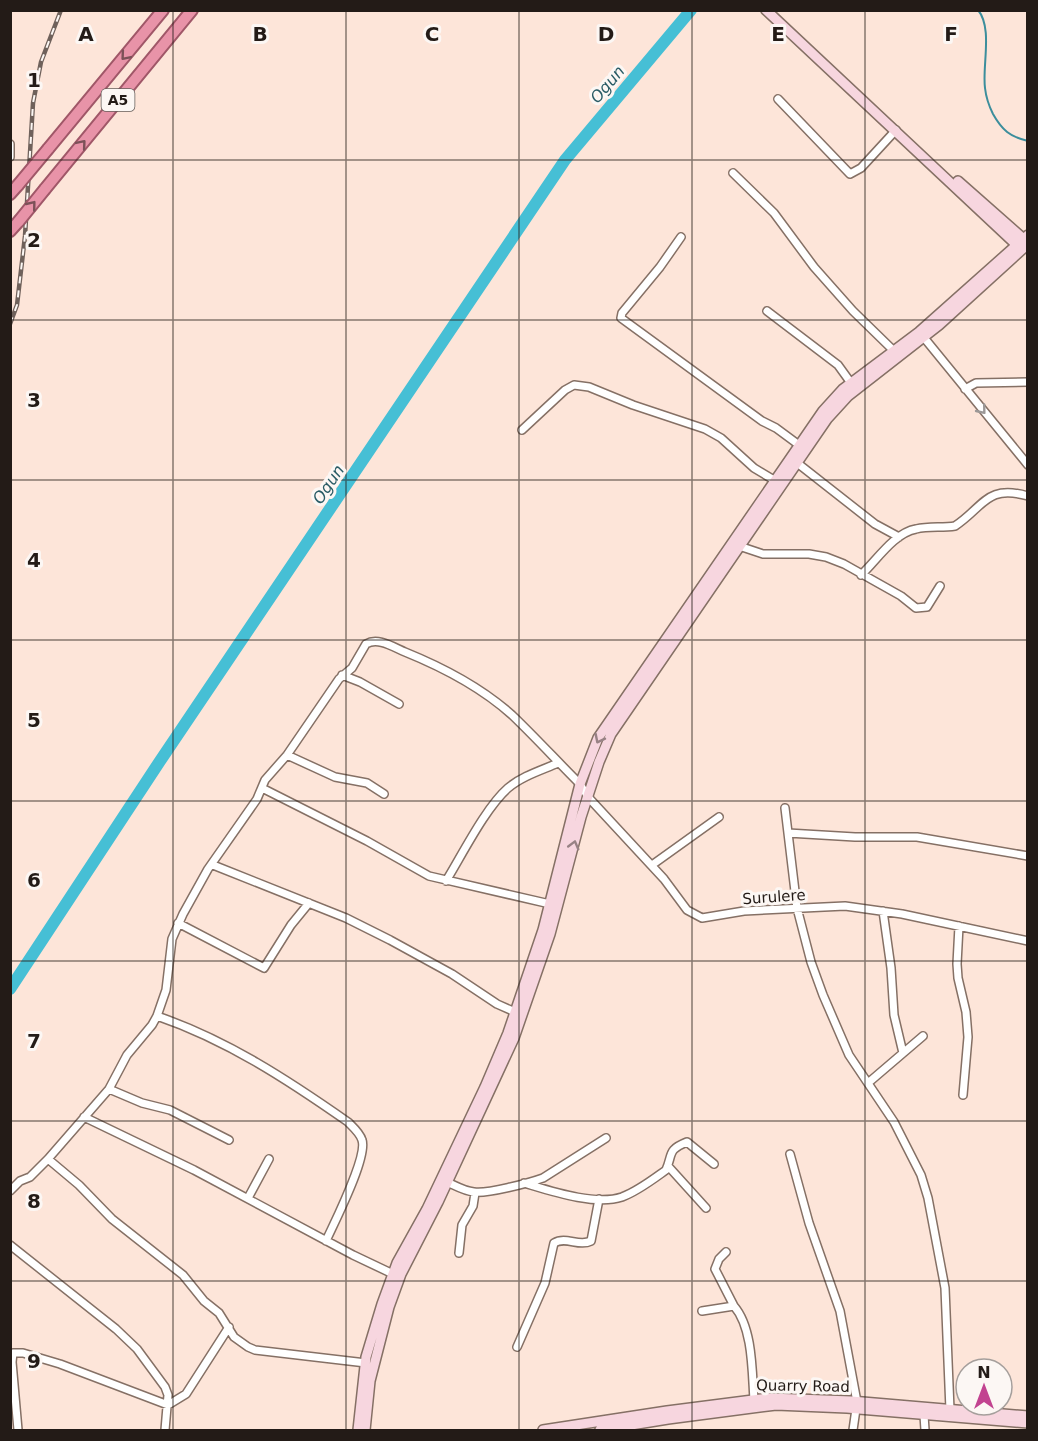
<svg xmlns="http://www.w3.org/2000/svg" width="1038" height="1441" viewBox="0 0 1038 1441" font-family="'DejaVu Sans',sans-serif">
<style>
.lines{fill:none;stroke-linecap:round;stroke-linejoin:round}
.stream{stroke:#3c8e9c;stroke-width:2}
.river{stroke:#46bfd5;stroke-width:12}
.minor-casing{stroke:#857065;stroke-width:10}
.secondary-casing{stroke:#857065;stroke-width:12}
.trunk-casing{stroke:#a05768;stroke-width:14}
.minor{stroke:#fff;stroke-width:7}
.secondary{stroke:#f7d6df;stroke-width:9}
.trunk{stroke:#e893a8;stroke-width:10}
.rail-casing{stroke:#6f615b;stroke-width:4.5}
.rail{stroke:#fcf7f4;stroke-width:2;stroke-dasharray:7;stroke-linecap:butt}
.trunk-bridge-casing{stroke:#a05768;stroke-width:14;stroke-linecap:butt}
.trunk-bridge{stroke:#e893a8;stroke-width:10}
.oneway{stroke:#7c5158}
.oneway2{stroke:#9c9897}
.oneway3{stroke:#988285}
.grid{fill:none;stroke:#231b17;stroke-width:1.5;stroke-opacity:0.55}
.labels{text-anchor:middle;stroke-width:6;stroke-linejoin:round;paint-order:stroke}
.shield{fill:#fcf7f4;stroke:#645d59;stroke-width:1.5}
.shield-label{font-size:14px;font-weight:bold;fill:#231b17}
.street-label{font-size:15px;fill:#231b17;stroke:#fcf7f4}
.water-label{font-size:16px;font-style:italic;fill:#295b65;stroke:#fcf7f4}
.grid-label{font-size:20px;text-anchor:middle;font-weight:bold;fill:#231b17;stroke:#fcf7f4;stroke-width:6;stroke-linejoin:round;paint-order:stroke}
</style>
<rect width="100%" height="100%" fill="#fde5d9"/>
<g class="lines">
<!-- stream -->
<path class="stream" d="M978,10c15,18 4,56 7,78 1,9 4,18 8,26 9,16 17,23 35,27"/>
<!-- river -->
<path class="river" d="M10,989l150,-228 405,-601 126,-150"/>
<defs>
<path id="minor" d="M778,99l72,75 11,-6 35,-38
M10,144v13
M733,173l41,40 40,54 39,44 41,40
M681,237l-21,30 -38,46 -1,5 141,103 14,7 23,17
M767,311l71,54 13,18
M921,334l107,131
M965,389l11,-6 52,-1
M522,430l43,-40 9,-5 15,2 44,18 72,24 16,9 33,30 20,12
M796,462l79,62 24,13
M739,546l24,8h46l17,3 18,7 57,32 15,12 11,-1 13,-21
M861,575c16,-15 33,-42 55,-46 13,-3 26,-1 39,-3 29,-19 31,-42 73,-30
M342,675l18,7 39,22
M287,755l48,22 32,6 17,11
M262,788l105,53 62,35 121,28
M785,808l12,100 14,54 12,33 26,60 45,67 27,53 7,23 17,90 5,122
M788,833l67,4h62l111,19
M213,865l133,53 44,22 62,34 45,30 18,8
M652,865l67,-48
M446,881c16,-26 40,-74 62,-93 14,-12 34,-18 50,-25
M883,911l8,57 3,47 9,38
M178,923l86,45 27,-43 18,-22
M959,926l-2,38 1,14 8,34 2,25 -5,58
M157,1016c70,24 131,64 191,106 5,5 12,11 14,18 6,17 -28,83 -36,101
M868,1083l55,-47
M109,1089l33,14 28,7 59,30
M84,1117l110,53 159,85 40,19
M790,1154l19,69 31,88 17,91
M48,1159l31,26 33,34 71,56 21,26 15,12 15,24 14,10 7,3 111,13
M668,1166l38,42
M447,1182c9,4 17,9 27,10 13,2 55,-9 69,-14l63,-40
M524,1183c27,8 71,23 98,14 16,-6 30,-17 44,-27 7,-16 1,-20 21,-28l27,22
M10,1191l10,-10 10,-4 18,-18 61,-70 18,-34 25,-30 5,-9 9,-26 6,-51 11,-25 25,-45 49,-70 8,-19 22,-25 52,-76 13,-11 14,-24c12,-7 27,3 39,8 37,15 77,36 107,63 23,22 45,46 68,69l8,13 76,82 23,31 15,8 42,-7 101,-5 57,8 126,27
M248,1198l21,-39
M10,1245l106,84 21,20 28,38 3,8 -3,35
M726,1252l-7,7 -4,10 19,37
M459,1253l3,-28 11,-19 2,-13
M702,1311l32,-5c19,22 18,66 20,94
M517,1347l28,-64 9,-40c12,-7 25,4 37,-2l8,-42
M924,1415l1,15
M18,1430l-6,-68 1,-9h10l37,11 108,41 18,-11 43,-67
M853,1430l3,-21"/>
<path id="secondary" d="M766,10l254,238
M958,181l68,60
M358,1430l8,-73 16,-53 15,-41 30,-54 58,-122 23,-54 35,-103 37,-146 18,-46 225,-327 20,-22 76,-57 109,-97
M365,1430l5,-49 19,-74 12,-33 37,-72 76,-164 36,-104 31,-117 18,-55 12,-28 216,-315 21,-23 91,-71 89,-81
M543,1430l124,-19 102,-13 82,3 177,15
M600,1430l68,-11 108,-14 71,3 181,15"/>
<path id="trunk" d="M48,149l115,-139
M45,189l147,-179
M10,194l8,-9
M10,231l9,-10"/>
</defs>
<!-- minor casing -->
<use href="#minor" class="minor-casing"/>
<!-- secondary casing -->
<use href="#secondary" class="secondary-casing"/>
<!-- trunk casing -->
<use href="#trunk" class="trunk-casing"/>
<!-- minor -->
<use href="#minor" class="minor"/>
<!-- secondary -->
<use href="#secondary" class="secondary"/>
<!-- trunk -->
<use href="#trunk" class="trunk"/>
<defs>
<path id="rail" d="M10,324l7,-19 8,-69 8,-133 8,-41 20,-52"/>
</defs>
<!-- rail casing -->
<use href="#rail" class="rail-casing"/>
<!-- rail -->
<use href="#rail" class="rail"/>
<defs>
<path id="trunk-bridge" d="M18,185l30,-36
M19,221l26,-32"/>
</defs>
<!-- trunk-bridge casing -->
<use href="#trunk-bridge" class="trunk-bridge-casing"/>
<!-- trunk-bridge -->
<use href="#trunk-bridge" class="trunk-bridge"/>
</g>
<!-- one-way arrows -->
<defs><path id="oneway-chevron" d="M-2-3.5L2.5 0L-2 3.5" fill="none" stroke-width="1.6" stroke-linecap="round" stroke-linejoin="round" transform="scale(1.5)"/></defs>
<g class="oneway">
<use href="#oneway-chevron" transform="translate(125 56) rotate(130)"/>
<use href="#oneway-chevron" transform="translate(82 144) rotate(-50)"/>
<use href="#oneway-chevron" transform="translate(32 205) rotate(-51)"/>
</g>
<use class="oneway2" href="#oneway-chevron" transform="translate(982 410) rotate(51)"/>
<g class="oneway3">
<use href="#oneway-chevron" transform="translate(599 739) rotate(117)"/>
<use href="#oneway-chevron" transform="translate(574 845) rotate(-75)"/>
</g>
<!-- grid -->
<path class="grid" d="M173,10v1420M346,10v1420M519,10v1420M692,10v1420M865,10v1420M10,160h1018M10,320h1018M10,480h1018M10,640h1018M10,801h1018M10,961h1018M10,1121h1018M10,1281h1018"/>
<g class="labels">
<!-- shield labels -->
<rect class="shield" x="101.5" y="89" width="33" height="22" rx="4.5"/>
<g class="shield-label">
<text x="118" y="105">A5</text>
</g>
<!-- street labels -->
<g class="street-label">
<text transform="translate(774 897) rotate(-4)" y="5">Surulere</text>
<text transform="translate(803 1386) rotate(1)" y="5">Quarry Road</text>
</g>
<!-- water labels -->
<g class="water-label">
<text transform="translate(607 84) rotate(-50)" y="6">Ogun</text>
<text transform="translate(328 484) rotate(-56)" y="6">Ogun</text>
</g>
</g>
<g class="grid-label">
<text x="86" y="41">A</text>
<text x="260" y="41">B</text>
<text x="432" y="41">C</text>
<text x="606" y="41">D</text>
<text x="778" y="41">E</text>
<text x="951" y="41">F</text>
<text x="34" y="87">1</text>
<text x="34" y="247">2</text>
<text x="34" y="407">3</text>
<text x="34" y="567">4</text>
<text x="34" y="727">5</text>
<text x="34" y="887">6</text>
<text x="34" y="1048">7</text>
<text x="34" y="1208">8</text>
<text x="34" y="1368">9</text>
</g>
<!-- border -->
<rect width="1038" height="1441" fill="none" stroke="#231b17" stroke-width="24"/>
<!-- north arrow -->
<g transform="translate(984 1387)"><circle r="28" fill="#fcf7f4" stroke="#a59f9c" stroke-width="1.5"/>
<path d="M0-4.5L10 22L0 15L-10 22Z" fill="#c24390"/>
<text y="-9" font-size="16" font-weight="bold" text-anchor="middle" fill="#231b17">N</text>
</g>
</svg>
